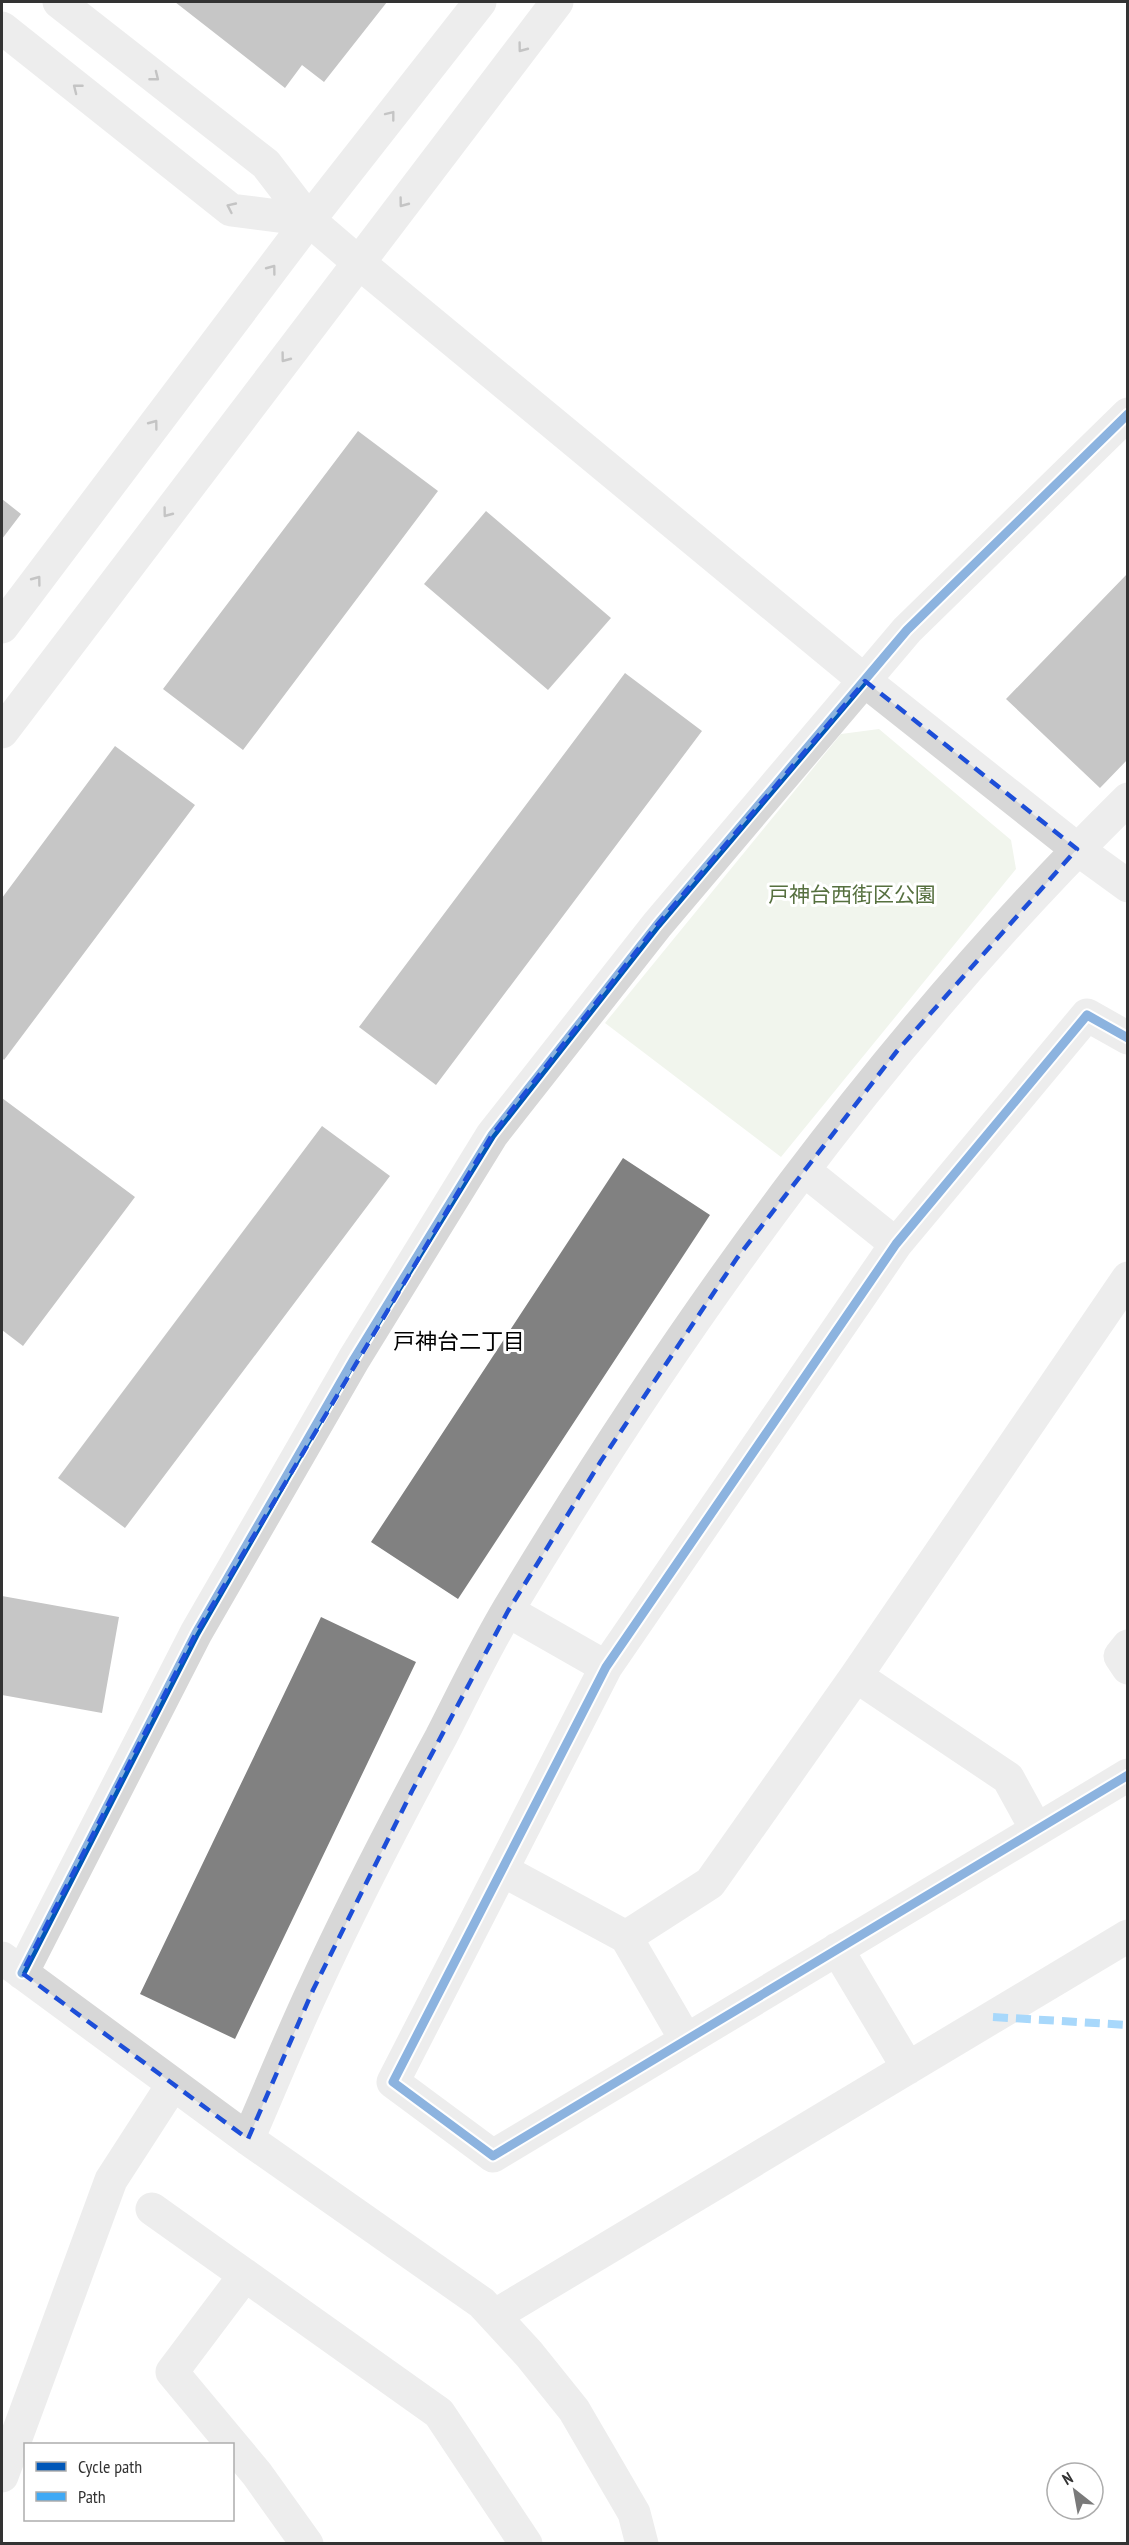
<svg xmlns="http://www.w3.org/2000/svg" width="1129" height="2545" viewBox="0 0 1129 2545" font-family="'PT Sans Narrow','Noto Sans JP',sans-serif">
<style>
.green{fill:#f1f5ed}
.building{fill:#818181}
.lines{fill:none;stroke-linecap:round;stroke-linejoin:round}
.minor{stroke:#d7d7d7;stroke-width:33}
.quiet{stroke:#3fa9f5;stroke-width:8;stroke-dasharray:15 8;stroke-linecap:butt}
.cycleway-casing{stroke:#fff;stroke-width:13}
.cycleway{stroke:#0057b8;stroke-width:9}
.oneway{stroke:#7d7d7d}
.marked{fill:none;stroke:#1d4ed8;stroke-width:4.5;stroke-dasharray:12 8;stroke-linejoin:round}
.labels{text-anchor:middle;stroke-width:6;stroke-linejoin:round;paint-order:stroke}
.park-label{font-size:21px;fill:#56703f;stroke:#fff}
.neighbourhood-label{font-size:22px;fill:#000;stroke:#fff}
</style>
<rect width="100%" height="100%" fill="#fff"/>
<!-- green -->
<path class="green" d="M879,729l132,111 5,29 -235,288 -176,-134 236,-289z"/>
<!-- building -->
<path class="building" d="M175,2h212l-63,80 -22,-17 -17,23z
M358,431l80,60 -195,259 -80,-61z
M2,499l19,15 -19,25z
M486,511l125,107 -63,72 -124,-106z
M1128,573v186l-28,29 -94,-89z
M625,673l77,58 -266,354 -77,-58z
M115,746l80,59 -191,255 -2,-2v-160z
M2,1098l133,99 -112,149 -21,-16z
M322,1126l68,50 -265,352 -67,-50z
M623,1158l87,57 -252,384 -87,-57z
M2,1596l117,21 -17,96 -100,-18z
M321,1617l95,45 -181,377 -95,-45z"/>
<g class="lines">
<!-- minor -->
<path class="minor" d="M59,2l207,162 43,56 49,42 507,419 212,168 51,37
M2,28l229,182 78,10
M2,627l307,-407 171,-218
M2,732l555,-730
M1128,1038l-41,-23 -191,229 -290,423 -213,415 100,74 635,-381
M805,1171l91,73
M508,1611l98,56
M1128,1646l-8,10 8,12
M856,1676l152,102 28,51
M502,1870l124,67 60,103
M626,1937l84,-54 146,-207 272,-398
M837,1949l71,119
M2,1958l246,181 234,164 47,51 45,56 60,103 8,31
M22,1973l174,-340 158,-274 138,-224 165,-210 250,-295 221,-216
M248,2139c22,-50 42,-100 65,-149 39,-85 83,-170 128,-253 22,-43 43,-87 68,-129 175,-291 376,-570 619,-809
M152,2209l287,204 87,131
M245,2275l-73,97 85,102 50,70
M494,2316l634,-380
M2,2476l109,-296 62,-96"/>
<!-- quiet -->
<path class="quiet" d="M993,2017l135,8"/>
<defs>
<path id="cycleway" d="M1128,1038l-41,-23 -191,229 -290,423 -213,415 100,74 635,-381
M22,1973l174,-340 158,-274 138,-224 165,-210 250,-295 221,-216"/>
</defs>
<!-- cycleway casing -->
<use href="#cycleway" class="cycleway-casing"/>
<!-- cycleway -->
<use href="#cycleway" class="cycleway"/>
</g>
<!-- one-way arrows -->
<defs><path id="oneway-chevron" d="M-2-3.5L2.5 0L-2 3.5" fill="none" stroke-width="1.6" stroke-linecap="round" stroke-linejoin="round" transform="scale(1.5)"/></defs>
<g class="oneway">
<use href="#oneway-chevron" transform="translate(522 48) rotate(127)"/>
<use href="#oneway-chevron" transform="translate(155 77) rotate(38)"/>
<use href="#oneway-chevron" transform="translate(77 88) rotate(-142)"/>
<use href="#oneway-chevron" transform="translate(391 115) rotate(-52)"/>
<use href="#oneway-chevron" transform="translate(403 203) rotate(127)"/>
<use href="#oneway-chevron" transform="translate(231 207) rotate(-155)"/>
<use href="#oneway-chevron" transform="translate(272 269) rotate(-53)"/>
<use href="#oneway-chevron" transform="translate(285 358) rotate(127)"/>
<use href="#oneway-chevron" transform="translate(154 424) rotate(-53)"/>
<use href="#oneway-chevron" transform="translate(167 513) rotate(127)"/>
<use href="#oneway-chevron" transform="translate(37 580) rotate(-53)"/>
</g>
<!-- marked area -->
<path d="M0 0H1129V2545H0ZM865,681l212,168 -180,202 -160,207 -136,203 -93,150 -96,180 -99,199 -65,149 -226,-166 174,-340 296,-498 165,-210z" fill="#fff" fill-opacity=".55" fill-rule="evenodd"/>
<path class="marked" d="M865,681l212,168 -180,202 -160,207 -136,203 -93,150 -96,180 -99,199 -65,149 -226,-166 174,-340 296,-498 165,-210z"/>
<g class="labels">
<!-- park labels -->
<g class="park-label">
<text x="852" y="902">戸神台西街区公園</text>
</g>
<!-- neighbourhood labels -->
<g class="neighbourhood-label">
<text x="459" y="1349">戸神台二丁目</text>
</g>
</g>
<!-- border -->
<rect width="1129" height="2545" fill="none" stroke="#333333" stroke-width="6"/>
<!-- legend -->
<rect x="24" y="2443" width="210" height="78" fill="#ffffff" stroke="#adadad" stroke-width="1.5"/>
<rect x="36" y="2462" width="30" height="9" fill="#0057b8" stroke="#adadad" stroke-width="1.5"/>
<text x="78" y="2473" font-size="18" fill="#333333">Cycle path</text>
<rect x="36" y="2492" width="30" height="9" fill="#3fa9f5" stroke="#adadad" stroke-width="1.5"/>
<text x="78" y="2503" font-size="18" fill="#333333">Path</text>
<!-- north arrow -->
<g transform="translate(1075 2491) rotate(329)"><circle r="28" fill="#ffffff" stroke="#adadad" stroke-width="1.5"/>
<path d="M0-4.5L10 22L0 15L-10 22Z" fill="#7a7a7a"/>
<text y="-9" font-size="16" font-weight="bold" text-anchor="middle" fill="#333333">N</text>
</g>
</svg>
